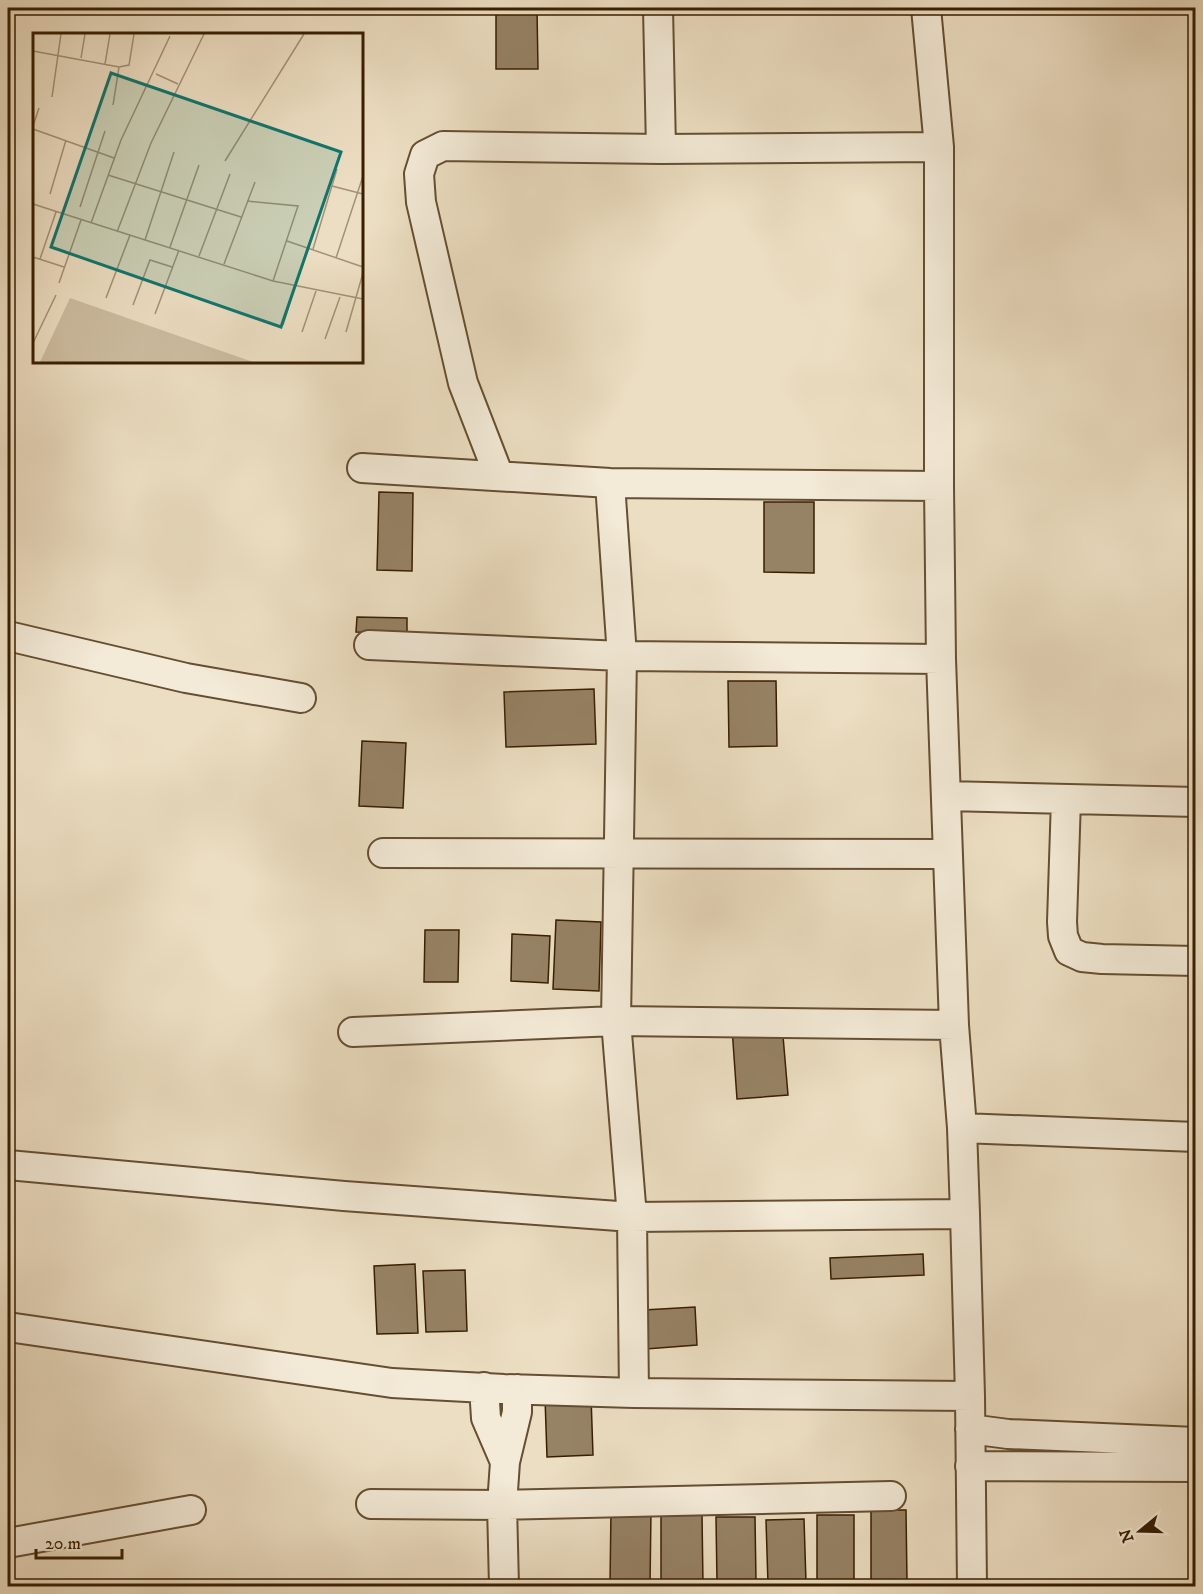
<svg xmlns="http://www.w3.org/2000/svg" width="1203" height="1594" viewBox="0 0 1203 1594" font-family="'IM FELL DW Pica',serif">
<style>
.building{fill:#968265;stroke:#381e01;stroke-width:1.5}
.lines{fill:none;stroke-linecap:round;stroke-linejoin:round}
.minor-casing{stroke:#654e31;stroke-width:32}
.minor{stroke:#f3ead7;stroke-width:28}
.inset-road{fill:none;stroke:#a49175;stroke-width:1.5}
.view{fill:#0f766e;fill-opacity:0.15;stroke:#0f766e;stroke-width:3}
.inset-edge{fill:none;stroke:#381e01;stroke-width:3}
</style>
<rect width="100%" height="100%" fill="#ecdec2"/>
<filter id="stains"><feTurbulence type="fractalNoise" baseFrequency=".00333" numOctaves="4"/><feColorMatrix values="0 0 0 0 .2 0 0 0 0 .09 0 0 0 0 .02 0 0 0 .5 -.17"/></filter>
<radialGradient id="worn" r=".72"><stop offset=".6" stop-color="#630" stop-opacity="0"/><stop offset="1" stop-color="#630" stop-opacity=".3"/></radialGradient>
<!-- building -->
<path class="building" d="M496,9h41l1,60h-42z
M379,492l34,1 -1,78 -35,-1z
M764,502h50v71l-50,-1z
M357,617l50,1v15l-51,-1z
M728,681h48l1,65 -48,1z
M594,689l2,55 -90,3 -2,-55z
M362,741l44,2 -3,65 -44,-2z
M556,920l45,2 -2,69 -46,-2z
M425,930h34l-1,52h-34z
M512,934l38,2 -2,47 -37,-2z
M782,1024l6,71 -51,4 -5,-71z
M923,1254l1,21 -93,4 -1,-21z
M415,1264l3,69 -41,1 -3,-68z
M465,1270l2,61 -41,1 -3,-61z
M695,1307l2,38 -51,4 -2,-39z
M591,1396l2,59 -46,2 -2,-59z
M871,1510h35l1,71h-36z
M611,1511h40l-1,74 -40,-1z
M661,1515h41l1,69h-42z
M817,1515h37v69l-37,-1z
M716,1517h39l1,65h-39z
M804,1519l2,64 -38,1 -2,-64z"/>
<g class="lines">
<defs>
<path id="minor" d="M658,8l3,141
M926,8l13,139v339l2,173 13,366 8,103 3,86 5,182 2,190
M362,468l248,15 329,3
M499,476l-36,-93 -42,-181 -2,-28 6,-19 18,-9 218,3 278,-2
M610,483l12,173 -6,365 16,196 2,176
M8,636l178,42 115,20
M369,645l253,11 319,3
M947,796l249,6
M1066,799l-4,123 1,14 6,15 13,6 20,2 94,2
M383,853l565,1
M353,1032l263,-11 338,4
M962,1128l234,9
M8,1165l336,31 288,21 333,-3
M8,1327l384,56 112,6 130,4 336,3
M484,1387l2,31 19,44
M970,1429l38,5 188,8
M970,1466l226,1
M371,1504l131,1 389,-9
M8,1543l183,-33
M504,1586l-2,-81 3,-43 12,-50v-23"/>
</defs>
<!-- minor casing -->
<use href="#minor" class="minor-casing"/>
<!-- minor -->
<use href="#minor" class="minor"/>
</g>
<!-- overview -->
<g transform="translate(33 33)">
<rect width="330" height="330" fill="#ecdec2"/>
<path d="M37,265l183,64h-213z" fill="#cdbda1"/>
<path class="inset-road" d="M0,18l86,16 10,-2 5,-31M48,25l4,-24M72,31l5,-30M123,41l22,10M19,64l9,-63M80,72l6,-38M0,93l6,-18M0,96l81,29M192,128l79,-127M75,142l133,42M299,153l31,8M17,161l16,-54M214,168l51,5 -25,75M0,171l240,77 90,18M47,174l25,-76M58,190l30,-83 49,-104M84,199l34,-89 53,-109M112,207l29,-88M254,208l76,26M137,214l29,-82M280,216l24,-80M166,223l31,-82M0,224l31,10M303,225l27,-82M7,226l16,-47M191,231l31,-82M26,250l22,-63M73,265l24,-63M100,272l17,-45 22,7M122,281l24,-64M250,292l12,-39M269,299l14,-41M313,299l17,-59M292,306l15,-42M0,310l23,-48"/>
<path class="view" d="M78,40l230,79 -60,175 -230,-80z"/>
<rect width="330" height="330" class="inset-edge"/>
</g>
<!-- margin -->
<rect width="1203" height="1594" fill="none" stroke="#ecdec2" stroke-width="30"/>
<rect x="9" y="9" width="1185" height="1576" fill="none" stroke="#381e01" stroke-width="3"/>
<rect x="15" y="15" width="1173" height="1564" fill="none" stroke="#381e01" stroke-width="1.5"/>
<!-- north arrow -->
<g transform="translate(1140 1531) rotate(251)" stroke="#f3ead7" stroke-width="4.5" paint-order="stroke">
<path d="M0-4.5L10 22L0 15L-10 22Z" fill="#381e01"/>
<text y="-9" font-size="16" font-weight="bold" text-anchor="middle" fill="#381e01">N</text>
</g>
<!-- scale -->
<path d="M36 1549v9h86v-9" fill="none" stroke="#381e01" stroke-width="3"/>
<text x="45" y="1549" font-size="18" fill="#381e01" stroke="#f3ead7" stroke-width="4.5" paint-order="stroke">20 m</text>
<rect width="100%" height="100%" filter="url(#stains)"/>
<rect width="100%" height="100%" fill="url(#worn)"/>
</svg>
